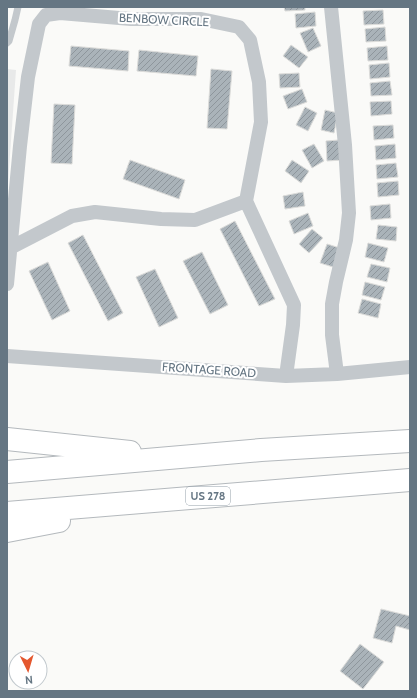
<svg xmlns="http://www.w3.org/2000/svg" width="417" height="698" viewBox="0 0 417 698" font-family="Cabin,sans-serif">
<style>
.built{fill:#e8e9e9}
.building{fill:url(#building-hatch);stroke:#dcdcda}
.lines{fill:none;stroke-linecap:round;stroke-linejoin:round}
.highway-casing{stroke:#b4b9bd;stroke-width:24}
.lane{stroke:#c3c8cc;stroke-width:7}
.street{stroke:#c3c8cc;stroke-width:14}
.highway{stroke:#fff;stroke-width:22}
.labels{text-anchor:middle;stroke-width:4;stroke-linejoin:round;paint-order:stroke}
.shield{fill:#fff;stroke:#939fa8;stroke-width:1}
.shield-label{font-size:11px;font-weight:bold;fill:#657683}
.street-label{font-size:12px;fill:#657683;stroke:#fff}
</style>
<defs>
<pattern id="building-hatch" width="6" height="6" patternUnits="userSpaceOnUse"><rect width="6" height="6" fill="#aab3b9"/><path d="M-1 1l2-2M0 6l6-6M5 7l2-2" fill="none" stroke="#8e969c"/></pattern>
</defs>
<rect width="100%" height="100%" fill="#fafaf8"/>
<!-- built -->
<path class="built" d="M7,69l9,1 -9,127z"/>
<!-- building -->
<path class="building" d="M284,7h21v3l-20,1z
M383,10l1,14 -20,1 -1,-14z
M315,12l1,14 -20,2 -1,-14z
M385,27l1,14 -20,1 -1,-13z
M313,28l8,18 -13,6 -8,-19z
M291,45l17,12 -9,11 -16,-12z
M71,46l58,5 -1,20 -59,-5z
M387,46l1,14 -20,1 -1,-13z
M139,50l59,6 -2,20 -59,-5z
M389,63l1,14 -20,2 -1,-14z
M211,69l21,2 -5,58 -20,-1z
M299,73l1,14 -20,1 -1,-14z
M390,81l2,14 -21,1 -1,-13z
M302,89l5,13 -19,7 -5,-13z
M391,101l1,13 -21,2 -1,-14z
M54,104l21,1 -3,59 -21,-1z
M305,107l12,6 -9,18 -12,-6z
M325,110l13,3 -4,20 -13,-3z
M393,125l1,13 -20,2 -1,-14z
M339,140l2,20 -14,1 -1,-20z
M314,144l10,17 -12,7 -10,-18z
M395,144l1,14 -20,2 -1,-14z
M130,160l55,20 -6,19 -56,-20z
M292,160l17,11 -8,12 -16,-12z
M396,163l2,14 -21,2 -1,-14z
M398,181l1,14 -21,2 -1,-14z
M303,192l2,14 -20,3 -2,-13z
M390,204l1,14 -20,2 -1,-14z
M308,213l5,13 -19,8 -5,-13z
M235,221l40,78 -16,7 -39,-77z
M378,225l19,2 -1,14 -20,-2z
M312,229l11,9 -14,15 -10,-9z
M83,235l40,78 -15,8 -40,-78z
M368,243l20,5 -4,14 -19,-5z
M327,244l13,4 -7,19 -13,-4z
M202,252l26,53 -18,9 -27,-53z
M48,262l22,49 -18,9 -23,-49z
M371,264l19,4 -3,14 -20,-5z
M155,269l23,49 -19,9 -23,-50z
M365,282l20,5 -4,13 -19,-5z
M362,299l19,5 -3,14 -20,-5z
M381,609l29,7v14l-14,-4 -4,17 -19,-5z
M360,644l24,18 -21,27 -23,-18z"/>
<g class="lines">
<defs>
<path id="highway" d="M7,439l123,13
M7,472l254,-22 149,-9
M7,513l403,-33
M7,531l52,-10"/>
</defs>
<!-- highway casing -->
<use href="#highway" class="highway-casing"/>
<!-- lane -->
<path class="lane" d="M7,43l2,-2 6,-21 3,-13"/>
<!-- street -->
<path class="street" d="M331,7l14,138 4,68 -3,27 -10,42 -4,22v31l5,39
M10,248l62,-32 23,-4 66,7 34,1 51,-19
M7,284l13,-138 8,-69 11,-53 7,-9 14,-2 71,6h70l38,8 11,13 9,42 2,40 -15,79 48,104 -1,20 -7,51
M7,356l279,20 51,-2 73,-7"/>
<!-- highway -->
<use href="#highway" class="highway"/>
</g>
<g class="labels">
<!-- shield labels -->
<rect class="shield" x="186" y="487" width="44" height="18" rx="3"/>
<g class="shield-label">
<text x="208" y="500">US 278</text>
</g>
<!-- street labels -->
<g class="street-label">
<text transform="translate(164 20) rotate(3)" y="4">BENBOW CIRCLE</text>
<text transform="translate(209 370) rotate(4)" y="4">FRONTAGE ROAD</text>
</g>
</g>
<!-- border -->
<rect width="417" height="698" fill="none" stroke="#657683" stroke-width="16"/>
<!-- north arrow -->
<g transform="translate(28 670) rotate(175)"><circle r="19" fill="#ffffff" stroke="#c1c8cd"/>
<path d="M0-3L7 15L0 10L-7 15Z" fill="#e4572e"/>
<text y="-6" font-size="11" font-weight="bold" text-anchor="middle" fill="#657683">N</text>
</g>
</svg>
